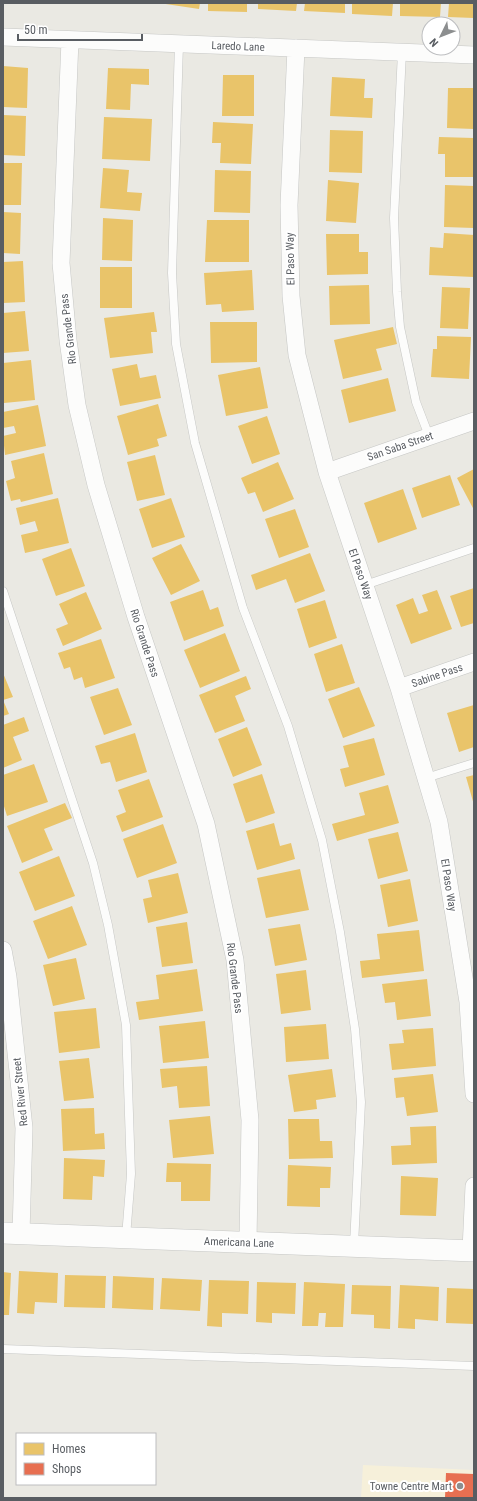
<svg xmlns="http://www.w3.org/2000/svg" width="477" height="1501" viewBox="0 0 477 1501" font-family="'Roboto Condensed',sans-serif">
<style>
.commercial{fill:#f6f0da}
.homes{fill:#e9c46a}
.shops{fill:#e76f51}
.lines{fill:none;stroke-linecap:round;stroke-linejoin:round}
.service-casing{stroke:#c6c7c5;stroke-width:9}
.minor-casing{stroke:#c6c7c5;stroke-width:18}
.tertiary-casing{stroke:#c6c7c5;stroke-width:22}
.service{stroke:#fcfcfb;stroke-width:8}
.minor{stroke:#fcfcfb;stroke-width:17}
.tertiary{stroke:#fcfcfb;stroke-width:21}
.poi-dot{fill:#8c8e8f;stroke:#fff;stroke-width:1.5}
.labels{text-anchor:middle;stroke-width:4;stroke-linejoin:round;paint-order:stroke}
.street-label{font-size:11px;fill:#595d62;stroke:#fff}
.poi-label{font-size:11px;fill:#595d62;stroke:#fff;text-anchor:end}
</style>
<rect width="100%" height="100%" fill="#eae9e3"/>
<!-- commercial -->
<path class="commercial" d="M363,1465l111,5v28h-113z"/>
<!-- homes -->
<path class="homes" d="M159,3h41l-1,6z
M208,3h39v9l-39,-1z
M258,3h39l-1,8 -38,-2z
M305,3h40v10l-41,-2z
M352,3h41l-1,13 -40,-2z
M400,3h41l-1,14 -40,-1z
M449,3h25v15l-26,-1z
M3,66l25,2 -1,40 -24,-1z
M108,68l41,1v16l-18,-1 -1,26 -24,-1z
M223,75h31v41h-32z
M332,77l33,2 -1,19h9l-1,20 -42,-2z
M448,88h26v41l-27,-1z
M3,115l23,1 -1,40 -22,-1z
M104,117l48,2 -2,42 -48,-2z
M213,122l40,2 -2,40 -31,-1 1,-20h-9z
M330,130l33,1 -1,42 -33,-1z
M439,137l35,1v39h-29v-23h-7z
M3,163h19l-1,42h-18z
M103,168l26,2 -2,22 15,1 -2,18 -40,-3z
M215,170l36,1 -1,42 -36,-1z
M328,180l31,3 -3,40 -30,-2z
M445,185l29,1v42l-30,-1z
M3,212l18,1 -1,41 -17,-1z
M103,218l30,2 -1,41 -30,-1z
M207,220h42v42h-44z
M444,233l30,2v42l-45,-2 1,-28 13,1z
M326,234h33v18h9v22l-41,1z
M23,261l2,41 -22,1v-41z
M100,267h32v41h-32z
M252,270l2,40 -32,2 -1,-8 -15,1 -2,-32z
M369,285l1,39 -40,1 -1,-39z
M442,287l28,1 -2,41 -28,-1z
M25,311l4,40 -26,2v-40z
M154,312l3,20h-6l2,21 -43,5 -6,-40z
M210,322h47v40l-46,1z
M393,327l4,17 -21,5 6,21 -39,9 -9,-39z
M437,336l34,1 -2,42 -38,-2 2,-28h4z
M31,360l4,40 -31,3 -1,-40z
M137,364l3,14 16,-3 5,23 -41,8 -8,-37z
M260,367l8,41 -42,8 -8,-41z
M388,378l8,33 -47,12 -8,-33z
M158,404l9,32 -10,3 2,7 -31,9 -11,-39z
M38,405l8,41 -41,9 -2,-19 13,-3 -2,-7 -11,2v-16z
M267,416l13,38 -28,10 -14,-38z
M44,453l9,41 -32,8 -1,-3 -9,2 -5,-20 9,-3 -4,-17z
M155,455l10,40 -28,6 -10,-39z
M278,462l16,37 -31,13 -8,-20 -7,2 -7,-16z
M474,469v41l-17,-32z
M450,475l10,30 -38,13 -10,-30z
M403,489l14,40 -39,14 -14,-40z
M58,498l11,45 -44,10 -4,-18 17,-4 -3,-10 -15,4 -4,-17z
M171,498l14,39 -33,11 -13,-39z
M295,509l14,38 -30,11 -14,-39z
M181,544l19,37 -29,14 -19,-37z
M71,548l14,38 -29,10 -14,-37z
M310,553l15,38 -30,12 -9,-24 -30,11 -5,-15z
M474,588v35l-13,4 -11,-31z
M203,590l7,20 8,-3 6,19 -40,15 -14,-39z
M437,590l15,39 -41,15 -15,-39 17,-7 6,16 9,-3 -6,-16z
M86,592l16,37 -39,17 -7,-17 12,-5 -9,-20z
M325,600l12,38 -28,10 -12,-39z
M225,633l15,38 -40,17 -16,-38z
M101,639l14,39 -30,10 -3,-11 -8,3 -4,-13 -6,2 -6,-16z
M342,644l13,39 -29,9 -12,-38z
M3,673l10,24 -10,3 6,14 -6,2z
M246,676l5,13 -16,7 10,25 -30,12 -16,-38z
M359,687l16,39 -32,12 -15,-39z
M118,688l14,37 -28,10 -14,-38z
M474,705v42l-15,5 -12,-39z
M24,717l5,14 -16,6 9,23 -19,8v-43z
M247,727l15,38 -29,12 -15,-38z
M135,733l12,39 -31,10 -6,-20 -9,2 -6,-18z
M374,738l11,37 -40,12 -5,-18 9,-2 -6,-21z
M34,764l14,38 -41,14 -4,-13v-28z
M262,774l13,39 -29,10 -13,-39z
M474,775v30l-8,-28z
M149,779l14,38 -41,15 -6,-16 10,-4 -8,-22z
M388,785l11,38 -62,18 -5,-17 33,-9 -6,-22z
M65,803l7,15 -28,11 9,21 -31,13 -15,-37z
M274,823l6,23 11,-3 4,16 -38,11 -11,-39z
M163,824l14,39 -40,15 -14,-39z
M398,832l10,39 -30,8 -10,-40z
M59,856l16,40 -40,15 -16,-39z
M300,869l9,41 -43,8 -9,-40z
M178,873l10,40 -40,10 -5,-24 9,-2 -4,-17z
M410,879l8,42 -30,6 -8,-42z
M72,906l15,39 -39,14 -15,-38z
M187,922l6,41 -31,4 -6,-40z
M300,924l7,36 -32,6 -7,-37z
M419,930l5,41 -62,7 -2,-17 20,-2 -3,-25z
M76,958l9,41 -32,7 -10,-41z
M197,969l6,42 -64,9 -3,-18 23,-3 -3,-24z
M306,970l5,40 -30,4 -5,-40z
M427,979l4,37 -34,4 -2,-18 -10,1 -3,-19z
M96,1008l4,40 -41,5 -5,-41z
M205,1021l4,37 -46,5 -4,-37z
M326,1024l3,35 -43,3 -2,-35z
M433,1028l3,38 -44,4 -3,-26 15,-1 -2,-13z
M89,1058l5,40 -30,3 -5,-40z
M207,1066l3,40 -31,2 -2,-22 -15,2 -2,-19z
M332,1069l4,28 -20,3 1,9 -23,3 -6,-37z
M433,1074l5,38 -31,4 -3,-19 -8,1 -2,-20z
M94,1108l1,26 9,-1 1,16 -42,2 -2,-42z
M210,1116l4,38 -41,4 -4,-38z
M288,1119h31l1,22h12l1,17 -44,1z
M436,1126l1,37 -45,2 -1,-19 20,-1 -1,-18z
M64,1158l41,2 -1,17 -11,-1 -1,24 -29,-1z
M167,1163l44,1 -1,37h-29v-19h-15z
M288,1165l43,2 -1,21h-10v19l-33,-1z
M401,1176l37,2 -2,38 -36,-1z
M19,1271l39,2 -1,30 -22,-1 -1,12 -17,-1z
M3,1272l8,1 -2,42h-6z
M65,1275l41,1 -1,32 -41,-1z
M113,1276l41,2 -1,32 -41,-2z
M162,1278l40,2 -2,31 -40,-2z
M209,1280l40,1 -1,33 -26,-1v14l-15,-1z
M257,1282l39,1 -1,31 -23,-1v10l-16,-1z
M304,1282l41,2 -2,43h-18l1,-14h-7l-1,13h-16z
M352,1285l39,1 -1,43 -16,-1v-13l-23,-1z
M400,1285l39,2 -1,34 -23,-2v10l-17,-1z
M447,1288l27,1v35l-28,-1z"/>
<!-- shops -->
<path class="shops" d="M446,1473l28,1v24h-29z"/>
<g class="lines">
<defs>
<path id="service" d="M179,44l-7,229 4,71 19,99 48,165 45,118 34,114 18,92 15,97 6,73 -7,143
M402,52l-8,166 3,74 3,35 16,75 13,34
M365,585l109,-37
M3,591l90,272 15,62 18,100 5,149 -5,63
M426,778l48,-15
M3,1349l471,17"/>
<path id="minor" d="M3,37l471,18
M70,40l-9,223 7,77 9,65 19,80 40,132 70,207 29,136 15,160 -2,122
M296,48l-7,157 2,91 6,59 30,117 72,216 40,134 29,180 6,92
M327,472l147,-51
M399,688l75,-26
M3,950l5,27 16,151 -3,106
M471,1250l3,-64"/>
<path id="tertiary" d="M3,1233l471,18"/>
</defs>
<!-- service casing -->
<use href="#service" class="service-casing"/>
<!-- minor casing -->
<use href="#minor" class="minor-casing"/>
<!-- tertiary casing -->
<use href="#tertiary" class="tertiary-casing"/>
<!-- service -->
<use href="#service" class="service"/>
<!-- minor -->
<use href="#minor" class="minor"/>
<!-- tertiary -->
<use href="#tertiary" class="tertiary"/>
</g>
<!-- markers -->
<circle class="poi-dot" cx="460" cy="1486" r="4"/>
<g class="labels">
<!-- street labels -->
<g class="street-label">
<text transform="translate(238 46) rotate(2)" y="4">Laredo Lane</text>
<text transform="translate(290 259) rotate(-91)" y="4">El Paso Way</text>
<text transform="translate(68 329) rotate(-97)" y="4">Rio Grande Pass</text>
<text transform="translate(400 446) rotate(-19)" y="4">San Saba Street</text>
<text transform="translate(361 574) rotate(71)" y="4">El Paso Way</text>
<text transform="translate(145 643) rotate(72)" y="4">Rio Grande Pass</text>
<text transform="translate(437 675) rotate(-19)" y="4">Sabine Pass</text>
<text transform="translate(449 885) rotate(81)" y="4">El Paso Way</text>
<text transform="translate(235 978) rotate(83)" y="4">Rio Grande Pass</text>
<text transform="translate(20 1092) rotate(-96)" y="4">Red River Street</text>
<text transform="translate(239 1242) rotate(2)" y="4">Americana Lane</text>
</g>
<!-- poi labels -->
<g class="poi-label">
<text x="452" y="1490">Towne Centre Mart</text>
</g>
</g>
<!-- border -->
<rect width="477" height="1501" fill="none" stroke="#595d62" stroke-width="8"/>
<!-- legend -->
<rect x="16" y="1433" width="140" height="52" fill="#ffffff" stroke="#bdbec0"/>
<rect x="24" y="1443" width="20" height="12" fill="#e9c46a" stroke="#bdbec0"/>
<text x="52" y="1453" font-size="12" fill="#595d62">Homes</text>
<rect x="24" y="1463" width="20" height="12" fill="#e76f51" stroke="#bdbec0"/>
<text x="52" y="1473" font-size="12" fill="#595d62">Shops</text>
<!-- north arrow -->
<g transform="translate(441 36) rotate(227)"><circle r="19" fill="#ffffff" stroke="#bdbec0"/>
<path d="M0-3L7 15L0 10L-7 15Z" fill="#8c8e8f"/>
<text y="-6" font-size="11" font-weight="bold" text-anchor="middle" fill="#595d62">N</text>
</g>
<!-- scale -->
<path d="M18 34v6h124v-6" fill="none" stroke="#595d62" stroke-width="2"/>
<text x="24" y="34" font-size="12" fill="#595d62" stroke="#ffffff" stroke-width="3" paint-order="stroke">50 m</text>
</svg>
